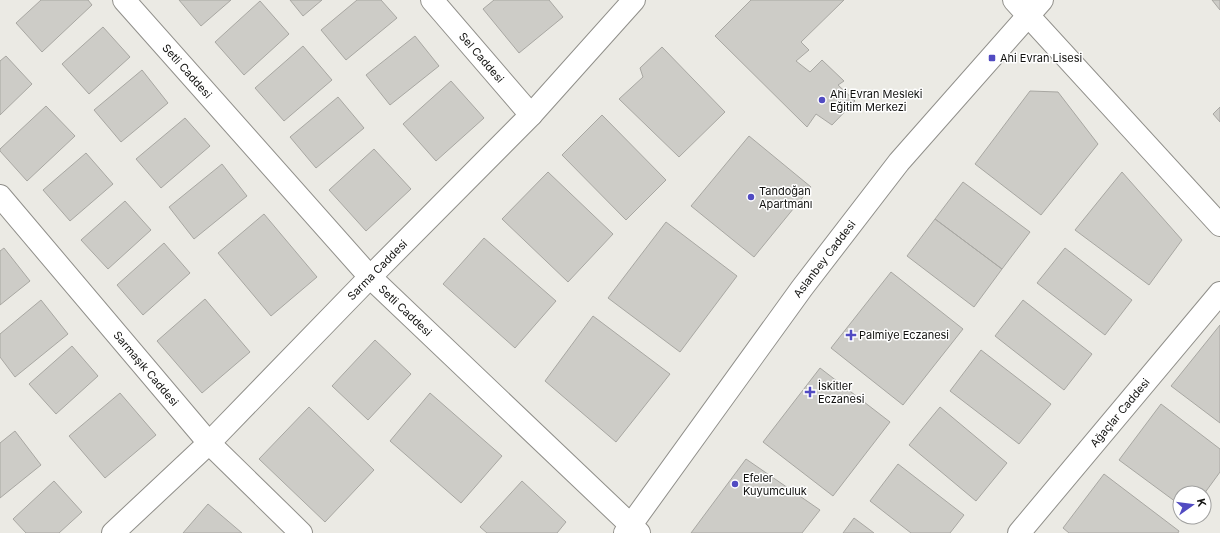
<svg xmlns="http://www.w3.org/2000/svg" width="1220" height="533" viewBox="0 0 1220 533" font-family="Inter,sans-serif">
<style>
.building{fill:#cdccc7;stroke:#a8a7a2}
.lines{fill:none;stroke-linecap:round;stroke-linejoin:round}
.minor-casing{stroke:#908f8a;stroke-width:24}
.tertiary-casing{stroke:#908f8a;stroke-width:24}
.minor{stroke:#fff;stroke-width:22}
.tertiary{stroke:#fff;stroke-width:22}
.poi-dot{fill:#514bc2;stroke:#fff;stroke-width:1.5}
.labels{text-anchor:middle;stroke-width:3;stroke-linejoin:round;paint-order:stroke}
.street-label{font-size:11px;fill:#11110f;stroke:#fff}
.poi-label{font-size:11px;fill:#11110f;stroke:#fff;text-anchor:start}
</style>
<rect width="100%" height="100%" fill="#ebeae4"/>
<!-- building -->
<path class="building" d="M41,0h47l4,5 -50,47 -26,-29z
M179,0h52l-30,26z
M290,0h32l-19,16z
M357,0h24l16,18 -51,42 -25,-30z
M494,0h55l14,17 -44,36 -36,-44z
M751,0h93l-43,42 8,8 -13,11 14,11 12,-12 22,21 -6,4 17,16 -23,24 -16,-11 -9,13 -92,-91z
M1212,0h8v10z
M260,1l29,33 -45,41 -29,-33z
M103,27l27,30 -41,37 -27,-30z
M415,36l24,30 -49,39 -24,-30z
M303,46l29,34 -48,41 -29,-33z
M662,47l63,65 -46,45 -60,-58 24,-22 -3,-9z
M6,56l26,28 -32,31v-54z
M142,70l26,33 -47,39 -27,-32z
M451,81l33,37 -48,43 -33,-37z
M1030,91l28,1 40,52 -57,71 -66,-51z
M338,97l26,31 -48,40 -26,-31z
M46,106l29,30 -48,45 -27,-30v-2z
M1220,107v15l-7,-8z
M602,115l64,65 -40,40 -64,-65z
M185,118l25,28 -49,42 -25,-29z
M749,136l62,51 -57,70 -63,-51z
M374,149l37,40 -45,42 -37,-41z
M86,153l27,31 -43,37 -27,-31z
M222,164l25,32 -53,43 -25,-32z
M548,172l65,62 -45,48 -66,-63z
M1122,172l60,68 -33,45 -74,-55z
M963,182l67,50 -28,37 -67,-50z
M125,201l26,29 -43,39 -27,-29z
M264,214l53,63 -46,39 -53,-63z
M935,219l67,50 -28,38 -67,-51z
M666,222l71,54 -57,76 -72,-54z
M484,238l72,63 -41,47 -72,-64z
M164,243l26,30 -47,42 -26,-30z
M4,248l26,33 -30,24v-54z
M1065,248l67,52 -27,35 -68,-52z
M891,272l72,57 -60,76 -72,-57z
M205,299l45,53 -48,41 -45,-52z
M41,300l27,34 -53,43 -15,-20v-23z
M1023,300l69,54 -28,36 -69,-54z
M593,316l77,58 -54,68 -71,-61z
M1220,325v98l-49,-37z
M375,340l36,34 -43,46 -36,-34z
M72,346l26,30 -42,38 -27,-30z
M981,350l70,54 -32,40 -69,-53z
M820,368l70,54 -57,74 -70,-54z
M120,393l36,42 -51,43 -36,-42z
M430,393l72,63 -41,47 -71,-62z
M1161,404l59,45v23l-16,22 -24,-1v12l-61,-45z
M309,407l65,63 -49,52 -66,-63z
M940,407l67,56 -31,38 -67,-56z
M15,431l26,34 -41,33v-55z
M746,459l74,51 -18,23h-111z
M898,464l66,51 -14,18h-39l-41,-32z
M1104,474l75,57 -1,2h-109l-6,-5z
M54,481l28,31 -23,21h-33l-13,-14z
M522,481l44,41 -9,11h-70l-7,-6z
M208,504l34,29h-59z
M854,518l20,15h-31z"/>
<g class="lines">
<defs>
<g id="minor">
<path id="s1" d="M124,0l246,277 269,256"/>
<path id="s2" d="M432,0l99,115"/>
<path d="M1014,0l206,225"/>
<path id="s3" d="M0,196l209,247 92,90"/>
<path id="s4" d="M113,533l96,-90 161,-166 161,-162 103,-115"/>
<path id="s5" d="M1019,533l201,-240"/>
</g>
<g id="tertiary">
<path id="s6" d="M625,533l177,-245 97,-126 143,-162"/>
</g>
</defs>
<!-- minor casing -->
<use href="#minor" class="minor-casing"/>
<!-- tertiary casing -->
<use href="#tertiary" class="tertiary-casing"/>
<!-- minor -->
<use href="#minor" class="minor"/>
<!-- tertiary -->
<use href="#tertiary" class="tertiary"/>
</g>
<!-- markers -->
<g class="poi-dot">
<rect x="988" y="54" width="8" height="8" rx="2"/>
<circle cx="822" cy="100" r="4"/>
<circle cx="751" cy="197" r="4"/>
<path d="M849 329h4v4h4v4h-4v4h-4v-4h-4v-4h4z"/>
<path d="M808 386h4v4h4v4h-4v4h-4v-4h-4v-4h4z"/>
<circle cx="735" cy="484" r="4"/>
</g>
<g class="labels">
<!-- street labels -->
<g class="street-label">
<text dy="4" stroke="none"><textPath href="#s2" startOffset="76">Sel Caddesi</textPath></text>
<text dy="4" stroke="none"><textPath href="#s1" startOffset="95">Setli Caddesi</textPath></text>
<text dy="4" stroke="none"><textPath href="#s6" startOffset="339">Aslanbey Caddesi</textPath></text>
<text dy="4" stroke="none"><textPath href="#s4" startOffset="373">Sarma Caddesi</textPath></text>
<text dy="4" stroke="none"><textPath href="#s1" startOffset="419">Setli Caddesi</textPath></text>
<text dy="4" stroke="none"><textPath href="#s3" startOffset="226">Sarmaşık Caddesi</textPath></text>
<text dy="4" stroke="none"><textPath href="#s5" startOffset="157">Ağaçlar Caddesi</textPath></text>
</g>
<!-- poi labels -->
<g class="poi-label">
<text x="1000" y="62">Ahi Evran Lisesi</text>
<text x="830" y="98">Ahi Evran Mesleki<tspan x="830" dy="13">Eğitim Merkezi</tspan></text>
<text x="759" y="195">Tandoğan<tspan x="759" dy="13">Apartmanı</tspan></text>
<text x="859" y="339">Palmiye Eczanesi</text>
<text x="818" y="390">İskitler<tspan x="818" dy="13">Eczanesi</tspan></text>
<text x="743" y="482">Efeler<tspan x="743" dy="13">Kuyumculuk</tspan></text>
</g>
</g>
<!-- north arrow -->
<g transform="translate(1192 505) rotate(76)"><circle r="19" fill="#ffffff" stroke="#a0a09f"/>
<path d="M0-3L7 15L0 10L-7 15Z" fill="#514bc2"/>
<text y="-6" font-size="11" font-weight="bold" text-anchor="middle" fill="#11110f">K</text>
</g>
</svg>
